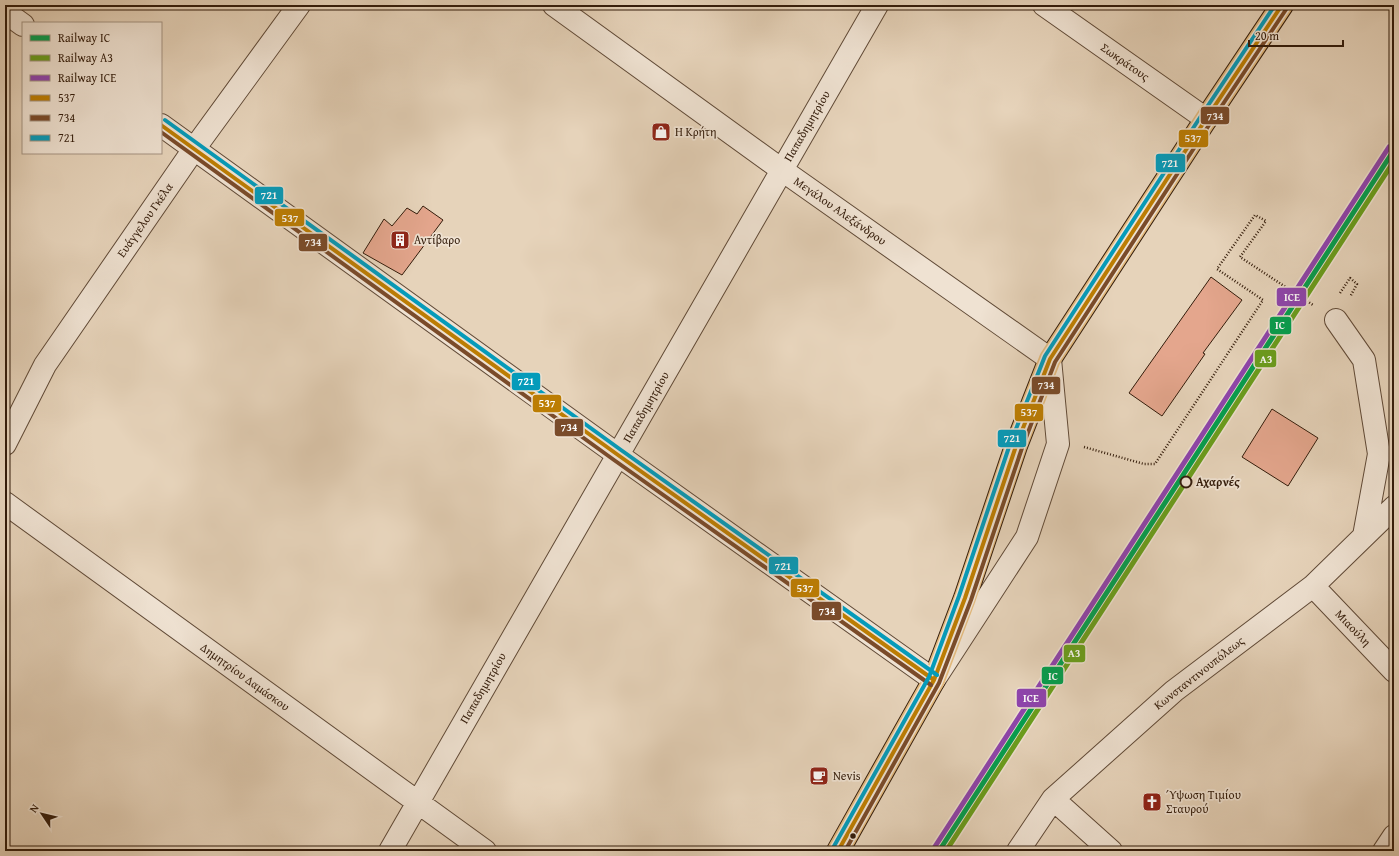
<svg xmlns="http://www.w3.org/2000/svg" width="1399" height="856" viewBox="0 0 1399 856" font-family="'Gentium Book Plus',serif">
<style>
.building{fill:#e4a68d;stroke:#331c0b}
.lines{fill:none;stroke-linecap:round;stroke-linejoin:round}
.minor-casing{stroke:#604a37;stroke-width:24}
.major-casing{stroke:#331c0b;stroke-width:24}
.path{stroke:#331c0b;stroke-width:2.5;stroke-dasharray:1 2;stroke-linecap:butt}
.minor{stroke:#efe2d2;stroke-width:22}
.major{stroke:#e3ba7d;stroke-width:22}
.bus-1-casing{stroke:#efe2d2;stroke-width:7}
.bus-2-casing{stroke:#efe2d2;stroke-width:7}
.bus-3-casing{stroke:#efe2d2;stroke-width:7}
.bus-1{stroke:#bc7d03;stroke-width:4}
.bus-2{stroke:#7a4b2a;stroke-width:4}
.bus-3{stroke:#059bba;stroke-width:4}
.rail-1-casing{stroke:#efe2d2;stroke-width:8}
.rail-2-casing{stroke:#efe2d2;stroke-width:8}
.rail-3-casing{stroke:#efe2d2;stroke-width:8}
.rail-1{stroke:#039f4e;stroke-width:5}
.rail-2{stroke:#6a9e1c;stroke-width:5}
.rail-3{stroke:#8e44ad;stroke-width:5}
.stop-dot{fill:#efe2d2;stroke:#331c0b;stroke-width:2}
.bus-dot{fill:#331c0b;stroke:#efe2d2;stroke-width:1.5}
.labels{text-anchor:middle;stroke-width:3.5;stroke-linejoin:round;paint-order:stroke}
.street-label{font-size:12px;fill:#331c0b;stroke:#efe2d2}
.poi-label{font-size:12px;fill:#331c0b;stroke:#efe2d2;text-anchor:start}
.stop-label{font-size:12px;font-weight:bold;fill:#331c0b;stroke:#efe2d2;text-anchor:start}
.line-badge{stroke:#efe2d2;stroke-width:1.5}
.badge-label{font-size:11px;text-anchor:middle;font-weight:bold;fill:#fff}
</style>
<rect width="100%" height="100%" fill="#e6d3ba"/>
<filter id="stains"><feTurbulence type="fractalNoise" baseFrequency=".005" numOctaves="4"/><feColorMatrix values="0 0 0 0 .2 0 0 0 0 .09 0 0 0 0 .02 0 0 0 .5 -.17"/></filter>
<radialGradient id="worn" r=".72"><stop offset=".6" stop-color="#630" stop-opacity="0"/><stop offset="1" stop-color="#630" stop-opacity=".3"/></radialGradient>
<!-- building -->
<path class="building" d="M423,206l20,14 -41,55 -39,-22 21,-34 8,7 15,-18 10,6z
M1211,277l31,23 -39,53 2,1 -43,62 -33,-23z
M1272,409l46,29 -30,48 -46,-29z"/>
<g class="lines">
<defs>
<path id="minor" d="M1044,5l162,114
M5,12l18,13
M161,125l457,330 316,225 93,-143 31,-93 -8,-85 -268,-189 -228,-165
M1336,320l28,40 15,94 -15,82
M5,444l40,-79 149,-216 105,-144
M5,503l480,348
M1313,586l81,85
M1053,799l58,52
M390,851l487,-846
M1018,851l35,-52 121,-108 139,-105 81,-79
M1384,851l10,-15"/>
<path id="major" d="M838,851l96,-171 31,-82 51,-152 34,-87 156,-240 76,-114"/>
</defs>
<!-- minor casing -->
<use href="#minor" class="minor-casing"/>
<!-- major casing -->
<use href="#major" class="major-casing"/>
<!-- path -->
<path class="path" d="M1340,293l10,-15 7,6 -7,13
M1084,447l60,17h11l108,-164 -46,-31 38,-54 11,6 -26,36 73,48"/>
<!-- minor -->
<use href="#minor" class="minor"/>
<!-- major -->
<use href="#major" class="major"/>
<defs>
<path id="bus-1" d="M161,125l457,330 316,225
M838,851l96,-171 31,-82 51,-152 34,-87 156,-240 76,-114"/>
<path id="bus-2" d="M161,132l453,328 317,225
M845,851l94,-168 32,-83 51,-152 33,-86 156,-240 76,-114"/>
<path id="bus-3" d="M165,120l456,330 316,225
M833,848l96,-171 30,-81 51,-152 35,-88 156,-240 74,-111"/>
</defs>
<!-- bus-1 casing -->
<use href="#bus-1" class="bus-1-casing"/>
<!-- bus-2 casing -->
<use href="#bus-2" class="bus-2-casing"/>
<!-- bus-3 casing -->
<use href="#bus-3" class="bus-3-casing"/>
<!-- bus-1 -->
<use href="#bus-1" class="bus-1"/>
<!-- bus-2 -->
<use href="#bus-2" class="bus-2"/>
<!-- bus-3 -->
<use href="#bus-3" class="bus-3"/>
<defs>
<path id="rail-1" d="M939,851l455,-701"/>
<path id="rail-2" d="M946,851l448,-690"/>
<path id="rail-3" d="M934,848l455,-701"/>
</defs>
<!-- rail-1 casing -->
<use href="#rail-1" class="rail-1-casing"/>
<!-- rail-2 casing -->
<use href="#rail-2" class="rail-2-casing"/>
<!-- rail-3 casing -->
<use href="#rail-3" class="rail-3-casing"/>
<!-- rail-1 -->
<use href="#rail-1" class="rail-1"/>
<!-- rail-2 -->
<use href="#rail-2" class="rail-2"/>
<!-- rail-3 -->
<use href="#rail-3" class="rail-3"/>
</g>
<!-- icons -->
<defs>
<symbol id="shop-square" viewBox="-11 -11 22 22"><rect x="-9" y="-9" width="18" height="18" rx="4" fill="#8f2418" stroke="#efe2d2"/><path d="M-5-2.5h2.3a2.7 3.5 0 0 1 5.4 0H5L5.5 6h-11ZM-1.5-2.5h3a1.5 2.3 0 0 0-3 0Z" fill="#fff"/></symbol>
<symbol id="building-square" viewBox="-11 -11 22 22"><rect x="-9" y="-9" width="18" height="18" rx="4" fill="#8f2418" stroke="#efe2d2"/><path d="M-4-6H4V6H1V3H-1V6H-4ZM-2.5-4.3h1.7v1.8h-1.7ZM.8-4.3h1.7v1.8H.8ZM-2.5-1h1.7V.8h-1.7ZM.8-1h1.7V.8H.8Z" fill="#fff"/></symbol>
<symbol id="cafe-square" viewBox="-11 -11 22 22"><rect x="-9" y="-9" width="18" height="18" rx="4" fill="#8f2418" stroke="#efe2d2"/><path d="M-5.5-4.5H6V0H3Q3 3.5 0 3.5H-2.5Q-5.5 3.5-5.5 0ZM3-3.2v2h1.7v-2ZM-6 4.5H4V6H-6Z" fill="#fff"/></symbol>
<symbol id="church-square" viewBox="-11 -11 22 22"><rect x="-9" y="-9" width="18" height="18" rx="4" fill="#8f2418" stroke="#efe2d2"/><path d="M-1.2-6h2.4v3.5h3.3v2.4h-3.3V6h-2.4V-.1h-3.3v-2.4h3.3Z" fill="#fff"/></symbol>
</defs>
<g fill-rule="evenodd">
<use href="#shop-square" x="650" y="121" width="22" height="22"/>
<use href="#building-square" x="389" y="229" width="22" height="22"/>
<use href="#cafe-square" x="808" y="765" width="22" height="22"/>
<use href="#church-square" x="1141" y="791" width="22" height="22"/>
</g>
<!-- markers -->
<circle class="stop-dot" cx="1186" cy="482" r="5.5"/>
<circle class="bus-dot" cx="853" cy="836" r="3.5"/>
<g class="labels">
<!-- street labels -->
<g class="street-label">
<text transform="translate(1125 62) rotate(35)" y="4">Σωκράτους</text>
<text transform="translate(807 126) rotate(-60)" y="4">Παπαδημητρίου</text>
<text transform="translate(840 211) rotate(35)" y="4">Μεγάλου Αλεξάνδρου</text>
<text transform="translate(145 220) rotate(-55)" y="4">Ευάγγελου Γκέλα</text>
<text transform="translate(646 407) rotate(-60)" y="4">Παπαδημητρίου</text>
<text transform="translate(1353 628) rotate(46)" y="4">Μιαούλη</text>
<text transform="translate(1199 673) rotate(-38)" y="4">Κωνσταντινουπόλεως</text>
<text transform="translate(245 677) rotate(36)" y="4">Δημητρίου Δαμάσκου</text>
<text transform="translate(483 688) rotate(-60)" y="4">Παπαδημητρίου</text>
</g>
<!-- poi labels -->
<g class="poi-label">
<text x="675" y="136">Η Κρήτη</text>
<text x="414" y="244">Αντίβαρο</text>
<text x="833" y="780">Nevis</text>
<text x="1166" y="799">Ύψωση Τιμίου<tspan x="1166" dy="14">Σταυρού</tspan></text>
</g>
<!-- stop labels -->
<g class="stop-label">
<text x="1196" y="486">Αχαρνές</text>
</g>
</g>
<g class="line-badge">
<rect x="1200" y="106" width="30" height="19" rx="4" fill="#7a4b2a"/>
<rect x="1178" y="129" width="31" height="19" rx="4" fill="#bc7d03"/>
<rect x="1155" y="153" width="31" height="20" rx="4" fill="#059bba"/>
<rect x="254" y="186" width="30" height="19" rx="4" fill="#059bba"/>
<rect x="274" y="208" width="31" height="19" rx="4" fill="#bc7d03"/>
<rect x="298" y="233" width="30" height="19" rx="4" fill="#7a4b2a"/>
<rect x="1276" y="287" width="31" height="20" rx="4" fill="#8e44ad"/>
<rect x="1269" y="316" width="23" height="19" rx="4" fill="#039f4e"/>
<rect x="1254" y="349" width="23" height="19" rx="4" fill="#6a9e1c"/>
<rect x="511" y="372" width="30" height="19" rx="4" fill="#059bba"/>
<rect x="1031" y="376" width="30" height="19" rx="4" fill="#7a4b2a"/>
<rect x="532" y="394" width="30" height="19" rx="4" fill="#bc7d03"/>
<rect x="1014" y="403" width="30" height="19" rx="4" fill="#bc7d03"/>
<rect x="554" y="418" width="30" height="19" rx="4" fill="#7a4b2a"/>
<rect x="997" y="429" width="30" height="19" rx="4" fill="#059bba"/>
<rect x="768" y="556" width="31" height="19" rx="4" fill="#059bba"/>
<rect x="790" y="578" width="30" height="20" rx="4" fill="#bc7d03"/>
<rect x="811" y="601" width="31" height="20" rx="4" fill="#7a4b2a"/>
<rect x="1063" y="644" width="23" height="19" rx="4" fill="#6a9e1c"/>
<rect x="1041" y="666" width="23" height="19" rx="4" fill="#039f4e"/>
<rect x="1016" y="688" width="31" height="20" rx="4" fill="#8e44ad"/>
</g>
<g class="badge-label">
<text x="1215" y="120">734</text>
<text x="1193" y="142">537</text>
<text x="1170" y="167">721</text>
<text x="269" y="199">721</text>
<text x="290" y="222">537</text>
<text x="313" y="246">734</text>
<text x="1292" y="301">ICE</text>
<text x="1280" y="329">IC</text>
<text x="1266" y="363">A3</text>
<text x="526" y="385">721</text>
<text x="1046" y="389">734</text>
<text x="547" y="407">537</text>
<text x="1029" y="416">537</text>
<text x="569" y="431">734</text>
<text x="1012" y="442">721</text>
<text x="783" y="570">721</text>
<text x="805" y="592">537</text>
<text x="827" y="615">734</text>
<text x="1074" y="657">A3</text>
<text x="1053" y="680">IC</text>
<text x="1031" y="702">ICE</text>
</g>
<!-- margin -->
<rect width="1399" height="856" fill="none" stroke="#e6d3ba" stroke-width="20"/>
<rect x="6" y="6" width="1387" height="844" fill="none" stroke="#331c0b" stroke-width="2"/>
<rect x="10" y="10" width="1379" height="836" fill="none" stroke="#331c0b"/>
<!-- legend -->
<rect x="22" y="22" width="140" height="132" fill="#efe2d2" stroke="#a49382"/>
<rect x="30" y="35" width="20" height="6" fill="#039f4e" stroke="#a49382"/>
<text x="58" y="42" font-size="12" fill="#331c0b">Railway IC</text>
<rect x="30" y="55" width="20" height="6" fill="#6a9e1c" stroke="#a49382"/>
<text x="58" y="62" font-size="12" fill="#331c0b">Railway A3</text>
<rect x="30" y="75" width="20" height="6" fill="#8e44ad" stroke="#a49382"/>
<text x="58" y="82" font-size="12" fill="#331c0b">Railway ICE</text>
<rect x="30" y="95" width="20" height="6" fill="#bc7d03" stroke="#a49382"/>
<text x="58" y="102" font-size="12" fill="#331c0b">537</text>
<rect x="30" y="115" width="20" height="6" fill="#7a4b2a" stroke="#a49382"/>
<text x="58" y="122" font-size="12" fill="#331c0b">734</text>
<rect x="30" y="135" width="20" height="6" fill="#059bba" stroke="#a49382"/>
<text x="58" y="142" font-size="12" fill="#331c0b">721</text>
<!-- north arrow -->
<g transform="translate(42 814) rotate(305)" stroke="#efe2d2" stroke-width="3" paint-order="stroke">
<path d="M0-3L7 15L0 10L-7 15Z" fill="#331c0b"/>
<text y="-6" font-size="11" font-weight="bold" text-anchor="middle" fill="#331c0b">N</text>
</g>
<!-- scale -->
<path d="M1249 40v6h94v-6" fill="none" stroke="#331c0b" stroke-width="2"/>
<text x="1255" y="40" font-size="12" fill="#331c0b" stroke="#efe2d2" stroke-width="3" paint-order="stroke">20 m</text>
<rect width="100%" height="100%" filter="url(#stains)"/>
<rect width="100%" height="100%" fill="url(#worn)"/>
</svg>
